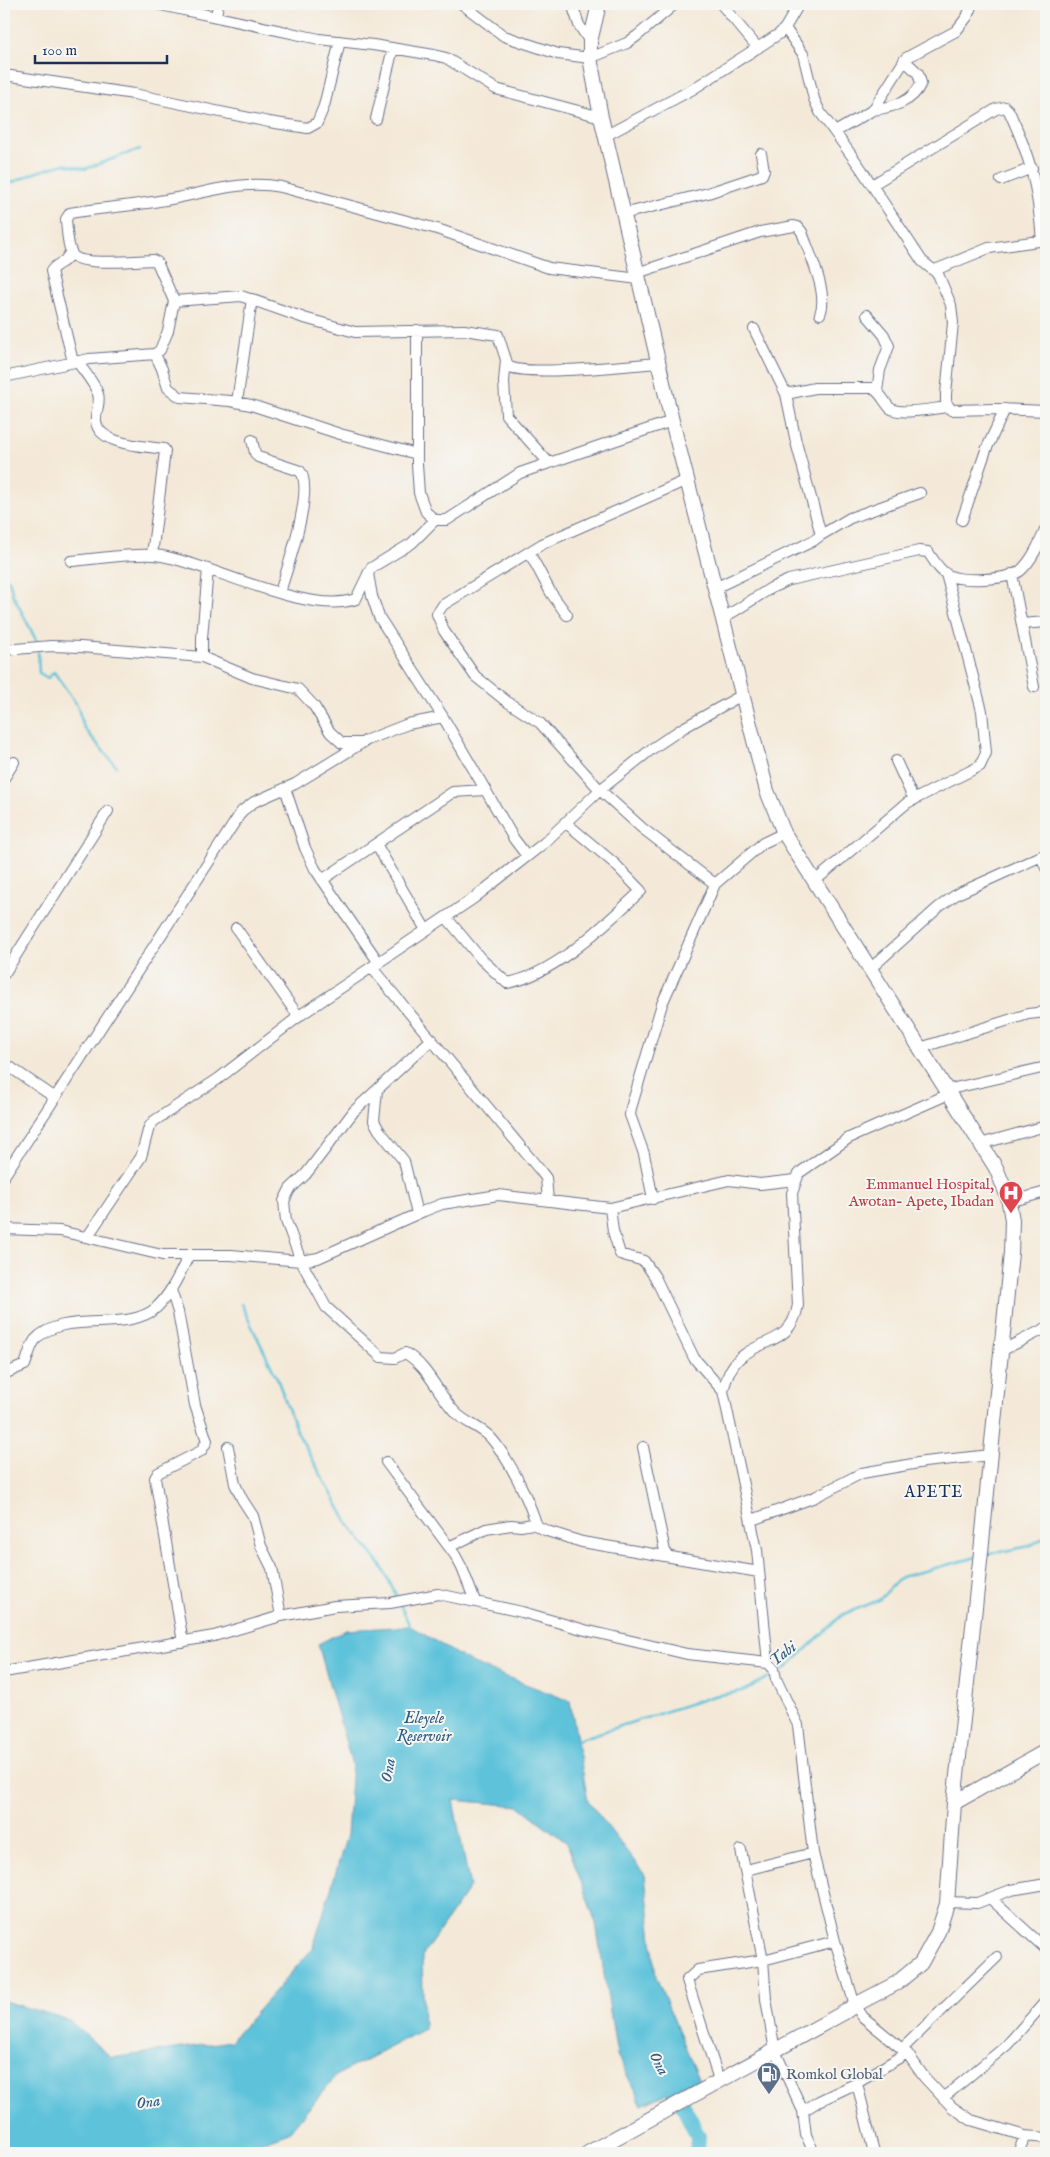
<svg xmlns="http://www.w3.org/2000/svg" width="1050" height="2157" viewBox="0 0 1050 2157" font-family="'IM FELL English',serif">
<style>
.water{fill:#5dc2da;stroke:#3c789c}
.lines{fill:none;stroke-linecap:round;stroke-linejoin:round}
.stream{stroke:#5dc2da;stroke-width:2.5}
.river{stroke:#5dc2da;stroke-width:16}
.street-casing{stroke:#677089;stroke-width:12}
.secondary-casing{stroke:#677089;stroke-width:16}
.street{stroke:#fff;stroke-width:10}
.secondary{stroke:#fff;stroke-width:14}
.labels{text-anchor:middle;stroke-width:4;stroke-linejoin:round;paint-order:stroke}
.health-label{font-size:15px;fill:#be3a42;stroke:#f6f6f2;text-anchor:end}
.service-label{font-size:15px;fill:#4e5e75;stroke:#f6f6f2;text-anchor:start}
.neighbourhood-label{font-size:16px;letter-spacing:1px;fill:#1b2f5e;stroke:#f6f6f2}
.water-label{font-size:16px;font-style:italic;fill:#2f5b83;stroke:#f6f6f2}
</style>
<rect width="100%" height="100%" fill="#f6f6f2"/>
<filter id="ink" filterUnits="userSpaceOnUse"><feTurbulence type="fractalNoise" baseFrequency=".02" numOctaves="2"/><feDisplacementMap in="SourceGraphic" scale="10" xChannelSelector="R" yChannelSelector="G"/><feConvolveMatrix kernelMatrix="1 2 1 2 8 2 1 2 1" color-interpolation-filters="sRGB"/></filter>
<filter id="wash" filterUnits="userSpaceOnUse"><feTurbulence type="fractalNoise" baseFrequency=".0096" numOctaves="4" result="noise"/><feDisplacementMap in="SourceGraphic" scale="20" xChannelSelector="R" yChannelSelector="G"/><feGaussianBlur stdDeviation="1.12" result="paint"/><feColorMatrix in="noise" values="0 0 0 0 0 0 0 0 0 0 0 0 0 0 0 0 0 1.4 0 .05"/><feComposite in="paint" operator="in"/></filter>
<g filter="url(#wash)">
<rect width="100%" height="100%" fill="#f4e9d8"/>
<!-- water -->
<path class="water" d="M410,1626l63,38 97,37 18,100 57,74 11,102 43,102 -57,26 -25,-50 -21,-132 -29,-80 -48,-37 -66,-6 17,87 -48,69 2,73 -87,46 -48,57 -50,18 -53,-3 -14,6h-168v-152l65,19 42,38 120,-17 82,-93 34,-113 5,-70 -34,-121 28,-14z"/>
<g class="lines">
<!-- stream -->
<path class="stream" d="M4,182l7,1 26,-11 27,-8 21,5 55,-20
M4,577l5,3 4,15 24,47
M38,652l1,21 9,5 6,-6 23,33 7,23 32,38
M241,1304l36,74 19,52 52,93 34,44 16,32
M984,1555l46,-9 16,-10
M400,1604l11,25
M777,1673l9,-5 56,-53 37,-15 22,-23 76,-20
M574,1741l140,-45 29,-5 30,-16"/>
<!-- river -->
<path class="river" d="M666,2071l32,65 -1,17"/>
</g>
</g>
<g filter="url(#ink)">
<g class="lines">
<defs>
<path id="street" d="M156,4l163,35 54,6 61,10 12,3 50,31 105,28
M462,4l42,32 54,18 32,4 37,-15 10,-7 38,-32
M572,4l7,21 11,17
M721,4l37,44
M216,16l2,-12
M785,28l18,26 11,45 6,13 40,55 62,94 16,13 13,31 2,18 -7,71v8l5,8 45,-1 50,2
M4,75l130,19 135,28 39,6 9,-5 7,-17 16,-65
M873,110c19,-3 40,-7 48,-27l-3,-10 -14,-13
M376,119l17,-71
M835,132l38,-22 33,-52 50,-27 11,-14 5,-13
M605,136l88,-47 86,-55 6,-6 14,-24
M1001,180l31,-12
M872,185l124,-76 9,-2 4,4c22,47 29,77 33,130
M623,214l85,-21 54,-18 2,-5 -3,-16
M71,251c-8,16 -12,9 -20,20l22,91
M935,270l54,-22 57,-8
M637,273l123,-41 34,-6 4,1 4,5c7,21 27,61 18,82
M174,301l67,-5 63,22 51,14 109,-2 34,5 10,31c16,11 125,-1 150,-3
M867,315l17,20 5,11 -9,24 -3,21
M417,330v134l2,29 7,19 9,8h12l73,-47 152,-52
M155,354l7,15 6,19 12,9 50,4 21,4 89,29 77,20
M506,359l-2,23 2,33 43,48
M77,361c7,11 17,21 21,33 3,9 -3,18 -2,27 2,24 49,25 68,28l1,2 -13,104
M4,377l85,-18 66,-5 5,-4 8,-19 6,-30 -17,-39 -4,-2c-15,0 -74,7 -81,-6 -5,-9 -5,-25 -6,-35l4,-6c31,-5 63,-7 95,-13 38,-6 77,-21 116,-13l156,42 112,39 90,11
M786,394l29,-6h57c9,4 11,13 18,20 10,8 45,0 58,-1
M237,402l15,-103
M252,440l3,13 3,4 42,14c15,18 -13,98 -20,121
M687,480l-145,64 -99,61 -6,9 7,17 31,45 31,25 34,22 60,67 42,38 73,56
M962,520l24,-70 19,-41
M821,535l29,-17 70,-25
M529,552l22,41 16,22
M71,561c25,-2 68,-9 91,-5 51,9 146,60 194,43l15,-31 41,-25 23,-23
M368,574l4,22 7,21 64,100 71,122 13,17
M1012,574l22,113
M715,588l98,-47 8,-6 -25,-93 -10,-48 -32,-65
M722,619l49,-31 18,-8 130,-29 9,1c5,7 11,19 20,23 14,7 59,5 72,-4 12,-10 20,-29 26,-43
M1022,624l24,-2
M4,650l47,-4 30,1 121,10 50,21 46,11 16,17 16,26 12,11h20l5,-3 41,-16 35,-7
M202,657v-19l6,-69
M896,761l18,39
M4,778l10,-16
M285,788l20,60 10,21 64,94
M376,844l50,86
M1041,856l5,12
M322,880l131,-88 32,-2
M815,881l92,-78 73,-37 6,-13 -4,-42 -36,-137
M446,917l35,42 26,24c48,-8 99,-60 134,-92l-27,-28 -49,-41
M236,928l63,89
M372,968l167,201 7,9 2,22
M870,969l69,-62 18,-13 89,-40
M4,974l104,-163
M432,1039l-78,72 -48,63 -16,15 -6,12 2,20 15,40 25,46 55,50 14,1 10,-5c22,12 32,39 49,58 10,12 26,15 37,27 19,22 37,60 46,88l10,5 35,11 177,30
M920,1048l108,-34 18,-2
M4,1063l50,34
M377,1090l-3,31 5,9 25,31 13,53
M946,1090l100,-23
M949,1094l-100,44 -50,35 -7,20 6,112c-7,39 -33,32 -57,52 -10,8 -15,22 -18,34l34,159 11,113 6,6 2,10 22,46 15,128 22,88 20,64 8,12 44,36 17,24 28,30 19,13 54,16 21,2
M980,1144l66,-18
M4,1176l238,-365 12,-9 41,-18 67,-41
M653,1199l-9,-45 -14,-39 1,-7 31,-104 53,-120 48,-41 21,-10
M1009,1202l37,-10
M610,1208l3,23 7,23 24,7 11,16 39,81 29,33
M4,1229l56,2 102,24h69l70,6 17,-3 106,-47 18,-7 56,-9 112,13 119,-28 31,4 35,-4
M88,1236l53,-79 8,-30 5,-6 64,-42 84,-65 172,-116 70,-55 56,-53 53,-42 30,-20 59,-33
M171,1290l7,22 17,93 12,36 -6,10 -43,22 -3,5 28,164
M1001,1351l45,-23
M4,1374l21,-9c3,-8 5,-18 10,-25 27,-31 91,-6 121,-32 15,-14 24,-35 33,-53
M228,1447l7,37 7,15 11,17 8,30 11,22 9,48
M643,1447l23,109
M386,1462l69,93 7,13 13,33
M752,1520l63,-23 47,-24 62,-11 67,-7
M449,1547l37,-18 25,-4 10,1 11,-2 5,2
M4,1672l210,-36 67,-20 54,-10 55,-3 48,-9 84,18 63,18 102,24 81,9
M741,1850l22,110 3,39 9,52 28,60 3,24 8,18
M746,1870l67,-17
M991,1899l55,50
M947,1902l30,1 34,-13 35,-6
M902,2049l95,-92
M719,2080l-32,-100 11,-10 65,-10 72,-19
M857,2083l17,70
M943,2098l64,-53 39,-44
M803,2111l16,-10 38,-18 50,-30
M1018,2153l7,-17"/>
<path id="secondary" d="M954,1803l92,-52
M588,2153l257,-141 10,-7 42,-22 24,-20 17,-31 9,-28 7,-101 27,-251 30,-299 1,-33 -4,-23 -12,-29 -212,-335 -17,-42 -95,-370 -71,-304 -11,-59v-16l9,-38"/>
</defs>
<!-- street casing -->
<use href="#street" class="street-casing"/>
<!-- secondary casing -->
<use href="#secondary" class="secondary-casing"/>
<!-- street -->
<use href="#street" class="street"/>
<!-- secondary -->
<use href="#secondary" class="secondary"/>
</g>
</g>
<!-- icons -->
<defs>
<symbol id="hospital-pin" viewBox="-11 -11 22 30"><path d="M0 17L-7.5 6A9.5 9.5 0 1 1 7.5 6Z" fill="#e0444e" stroke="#f6f6f2"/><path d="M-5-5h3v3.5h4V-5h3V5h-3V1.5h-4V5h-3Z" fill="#fff"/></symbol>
<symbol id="fuel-pin" viewBox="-11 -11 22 30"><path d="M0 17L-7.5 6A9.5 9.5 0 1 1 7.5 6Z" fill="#5c6f8a" stroke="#f6f6f2"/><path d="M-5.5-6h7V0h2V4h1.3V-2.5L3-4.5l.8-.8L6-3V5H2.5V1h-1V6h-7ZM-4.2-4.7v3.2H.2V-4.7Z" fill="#fff"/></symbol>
</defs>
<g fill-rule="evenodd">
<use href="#hospital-pin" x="997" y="1179" width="28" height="38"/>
<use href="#fuel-pin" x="755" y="2060" width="28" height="38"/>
</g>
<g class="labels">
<!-- health labels -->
<g class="health-label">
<text x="994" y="1189">Emmanuel Hospital,<tspan x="994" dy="17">Awotan- Apete, Ibadan</tspan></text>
</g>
<!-- service labels -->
<g class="service-label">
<text x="786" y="2079">Romkol Global</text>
</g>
<!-- neighbourhood labels -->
<g class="neighbourhood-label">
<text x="934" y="1497">APETE</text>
</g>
<!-- water labels -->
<g class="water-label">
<text transform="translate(782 1653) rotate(-38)" y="6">Tabi</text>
<text x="424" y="1723">Eleyele<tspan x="424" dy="18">Reservoir</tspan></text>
<text transform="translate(387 1770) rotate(-80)" y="6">Ona</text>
<text transform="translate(660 2063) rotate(63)" y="6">Ona</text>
<text transform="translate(148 2101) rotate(-8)" y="6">Ona</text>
</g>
</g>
<!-- margin -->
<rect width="1050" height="2157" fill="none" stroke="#f6f6f2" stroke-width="20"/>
<!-- scale -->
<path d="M35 55v8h132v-8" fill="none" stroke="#1b2f5e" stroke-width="2.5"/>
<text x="42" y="55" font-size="15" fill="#1b2f5e" stroke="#f6f6f2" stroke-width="4" paint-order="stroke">100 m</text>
</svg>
